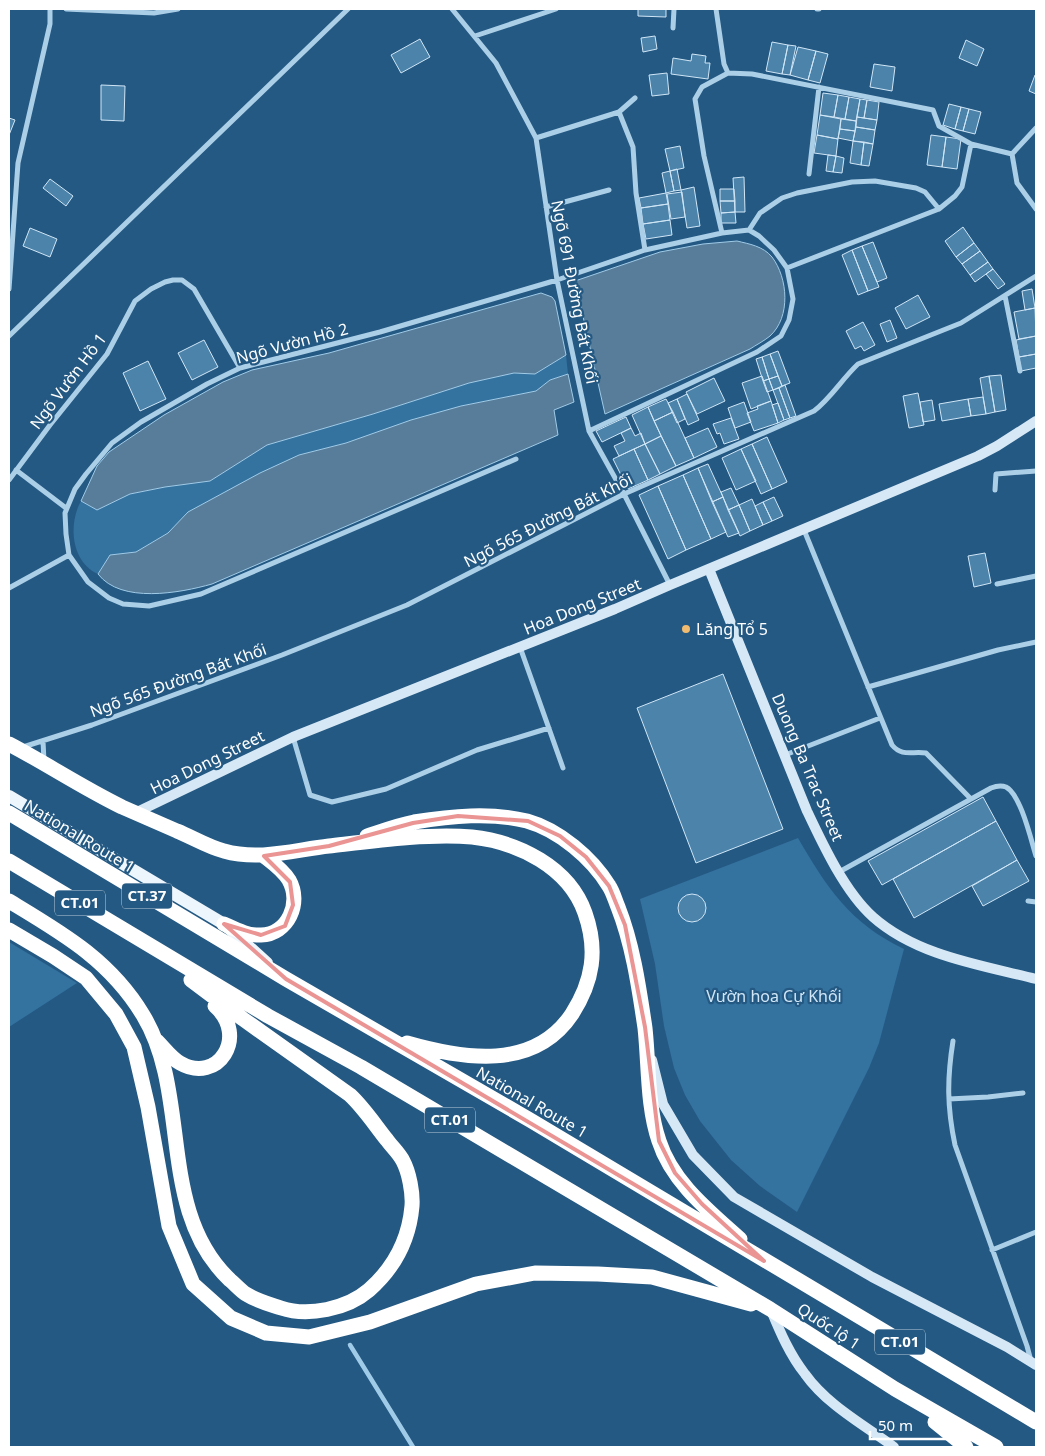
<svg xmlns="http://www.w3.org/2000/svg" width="1045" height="1456" viewBox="0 0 1045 1456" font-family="'Noto Sans',sans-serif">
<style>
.green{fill:#34729f}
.water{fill:#577d9a;stroke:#a0cbe8}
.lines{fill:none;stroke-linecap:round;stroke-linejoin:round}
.stream{stroke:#a0cbe8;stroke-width:4.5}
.building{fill:#4c83ab;stroke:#d0e6f6}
.street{stroke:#accfe8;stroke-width:5}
.secondary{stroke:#d6e8f6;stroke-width:10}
.primary{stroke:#eef6fd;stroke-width:12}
.highway{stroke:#fff;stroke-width:15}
.marked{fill:none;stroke:#ea9494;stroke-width:4;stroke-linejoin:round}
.poi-dot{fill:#f2bc70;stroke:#245983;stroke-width:2}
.labels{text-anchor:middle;stroke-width:4.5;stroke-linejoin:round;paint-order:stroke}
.shield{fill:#245983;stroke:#bdcdda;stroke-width:1}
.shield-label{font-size:15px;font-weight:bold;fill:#fff}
.street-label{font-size:16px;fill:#fff;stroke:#245983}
.poi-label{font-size:16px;fill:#fff;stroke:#245983;text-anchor:start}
.park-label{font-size:16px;fill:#d0e6f6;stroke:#245983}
</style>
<rect width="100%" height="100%" fill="#245983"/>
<!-- green -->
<path class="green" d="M566,355l2,19 -18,6 -14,11 -75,15 -115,37 -47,12 -111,57 -19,20 -33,20 -26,3 -12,19c-27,-12 -30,-50 -17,-73l16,9 33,-16 35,-7 45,-6 57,-36 106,-31 96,-31 45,-10 21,1z
M798,838c29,50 52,85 106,111l-25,94 -10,25 -72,144 -37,-26 -29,-26 -31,-39 -15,-26 -11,-27 -10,-42 -9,-62 -15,-65z
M9,942l68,41 -68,44z"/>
<!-- water -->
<path class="water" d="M737,241c12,3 26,5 35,16 16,21 19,60 -2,79 -6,5 -14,9 -20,13l-145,65 -30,-133 85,-29 43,-8z
M541,293l11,4 3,4 11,54 -31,19 -21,-1 -45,10 -96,31 -106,31 -57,36 -45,6 -35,7 -33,16 -16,-9 16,-35 12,-14 55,-37 59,-33 29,-12 77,-17z
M568,374l6,28 -20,8 4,25 -346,149c-32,9 -91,20 -114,-10l12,-19 26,-3 32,-19 20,-21 72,-39 39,-18 47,-12 65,-23 50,-14 75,-15 14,-11z"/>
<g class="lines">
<!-- stream -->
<path class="stream" d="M350,1345l63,102"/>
</g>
<!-- building -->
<path class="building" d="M638,9h28v8l-28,-1z
M655,36l2,13 -14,3 -2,-14z
M420,39l10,18 -29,16 -10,-18z
M966,40l18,9 -7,17 -18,-8z
M772,42l16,3 -6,29 -16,-3z
M788,45l8,1 -6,29 -8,-1z
M798,47l18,4 -8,29 -18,-5z
M816,51l12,3 -8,29 -12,-3z
M692,54l14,2 -1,7h5l-2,16 -37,-5 2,-16 18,3z
M874,64l21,3 -3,24 -22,-4z
M667,73l2,21 -17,2 -3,-21z
M1035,75h1v19l-7,-3z
M101,85l24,1 -1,35 -23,-1z
M823,93l15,2 -4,22 -14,-2z
M838,95l11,2 -4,22 -11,-2z
M849,97l11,2 -4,22 -11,-2z
M860,99l7,1 -3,18 -7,-1z
M867,100l12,2 -2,18 -13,-2z
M949,104l12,3 -6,22 -12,-4z
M961,107l8,2 -6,22 -8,-2z
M969,109l12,3 -6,22 -12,-3z
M820,115l21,4 -3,20 -21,-4z
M857,117l20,3 -2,10 -19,-3z
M9,118l6,2 -6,15z
M841,119l15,2 -1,10 -15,-2z
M856,127l19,3 -2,14 -20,-3z
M840,129l15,2 -2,10 -15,-3z
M817,135l21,4 -2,17 -22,-3z
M931,135l15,2 -4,30 -15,-2z
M946,137l15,2 -4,30 -15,-2z
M853,141l11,1 -3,23 -11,-2z
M864,142l9,2 -4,22 -8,-1z
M680,146l4,22 -14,3 -5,-22z
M828,155l8,1 -3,16 -7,-1z
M836,156l8,2 -2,15 -9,-1z
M677,169l4,21 -7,1 -4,-20z
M670,171l4,20 -8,2 -4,-20z
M744,177l1,35h-10l-2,-34z
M50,179l23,17 -7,10 -23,-18z
M694,187l6,39 -13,2 -6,-38z
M720,189h14l1,12h-15z
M682,192l3,25 -14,2 -4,-25z
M666,193l2,11 -27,4 -2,-10z
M720,201h15v11l-14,1z
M668,204l2,16 -27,4 -2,-16z
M735,212l1,11h-15v-10z
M670,220l2,15 -26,4 -3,-15z
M963,227l11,16 -18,14 -11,-16z
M30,228l27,11 -7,18 -27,-11z
M873,242l14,36 -10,4 -15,-36z
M974,243l6,8 -18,13 -6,-7z
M862,246l17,41 -11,4 -16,-41z
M852,250l16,41 -10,4 -16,-40z
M980,251l8,11 -18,13 -8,-11z
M988,262l5,7 -18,13 -5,-7z
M993,269l12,15 -7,5 -12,-15z
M1032,289l3,19 -10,2 -3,-19z
M918,295l12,22 -24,12 -11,-21z
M1035,308l1,28 -17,3 -5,-27z
M890,320l7,18 -10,4 -7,-18z
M863,322l12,23 -11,6 -3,-5 -6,3 -9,-18z
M1036,336v18l-17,3 -3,-17z
M204,340l14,27 -26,13 -14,-27z
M778,351l12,32 -8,3 -12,-32z
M770,354l8,22 -9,3 -7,-22z
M1036,354v14l-15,3 -2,-14z
M762,357l7,22 -6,2 -7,-22z
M148,361l18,38 -26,12 -17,-38z
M1001,375l5,35 -11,2 -6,-36z
M762,376l9,25 -20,8 -9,-26z
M778,376l4,10 -9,4 -4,-11z
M989,376l6,36 -9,2 -6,-36z
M714,378l11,23 -28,13 -11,-22z
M769,379l4,11 -6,2 -4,-11z
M785,385l11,31 -6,2 -11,-30z
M779,388l11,30 -6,2 -11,-30z
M918,393l6,32 -15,3 -6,-32z
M687,394l12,26 -11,5 -11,-26z
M983,397l3,17 -15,2 -3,-17z
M666,399l7,13 -19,9 -6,-14z
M677,399l8,20 -8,4 -9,-20z
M968,399l3,17 -29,5 -3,-17z
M932,400l3,20 -12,2 -3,-20z
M771,401l7,22 -24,8 -7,-18 11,-4 -1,-3z
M744,402l7,20 -16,6 -7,-20z
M778,403l6,17 -6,3 -6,-18z
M648,407l13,29 -16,8 -13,-29z
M673,412l21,46 -18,8 -22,-45z
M626,417l5,11 -29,14 -6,-11z
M731,418l8,21 -15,5 -4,-11 -3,1 -4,-10z
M631,428l4,8 6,-3 4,11 -26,12 -5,-10 11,-5 -4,-8z
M708,428l9,19 -23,11 -9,-20z
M661,436l15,30 -16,8 -15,-30z
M767,437l20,45 -15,7 -20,-45z
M645,444l15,30 -12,6 -14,-31z
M752,444l20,45 -11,5 -20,-45z
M634,449l14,31 -20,9 -15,-30z
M741,449l15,32 -20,9 -14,-32z
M708,464l15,33 -11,5 -14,-34z
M698,468l28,64 -15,7 -28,-64z
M683,475l28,64 -25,11 -28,-64z
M658,486l28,64 -18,9 -29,-64z
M731,488l8,17 -11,5 -7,-18z
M723,497l16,36 -11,4 -16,-35z
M774,497l9,19 -11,5 -9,-19z
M752,499l11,26 -13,6 -11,-26z
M763,502l9,19 -9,4 -8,-19z
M739,505l11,26 -10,5 -12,-26z
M985,553l6,30 -17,4 -6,-31z
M723,674l60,155 -87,34 -59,-155z
M983,797l13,24 -114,64 -14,-24z
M996,821l21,39 -103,58 -21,-39z
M1017,860l12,21 -46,25 -11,-20z
M678 908a14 14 0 1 1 28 0a14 14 0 1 1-28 0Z"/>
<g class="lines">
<!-- street -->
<path class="street" d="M66,9l88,4 24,-4
M452,9l44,54 40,75 21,142 32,151 35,63 46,91
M716,9l8,55 4,9 -26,14 -7,12 9,57 18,77
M817,9h2
M673,28l1,-19
M475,36l81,-27
M728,73l24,1 181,36 6,16 32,18 41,10 24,-26
M619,112l14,35 3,46 9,57
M536,138l83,-26 16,-14
M1012,154l5,29 19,26
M809,174l10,-87
M546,207l63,-17
M749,230l11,-17 22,-15 15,-5 55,-11 23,-1 41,7 9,4 14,17
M787,268l152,-59 16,-13 7,-9 9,-43
M9,289l9,-126 32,-139v-15
M1005,296l15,75
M9,336l339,-327
M516,459l-315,135 -52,12 -26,-2 -14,-6 -21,-16 -19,-27 -3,-21 -1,-21 10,-24 11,-15 26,-31 29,-21 66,-38 33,-16 140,-36 177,-52 88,-30 77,-17 27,-3 10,6 15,14 13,18 6,31 -4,21 -8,16 -24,16 -168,79
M16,470l50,38
M9,480l41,-55 57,-71 28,-53 16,-12 14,-7 8,-2h9l12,9 46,79
M995,490l1,-16 40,-3
M804,530l88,215c10,12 20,6 34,8l45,46
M997,584l39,-8
M9,588l60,-33
M520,647l43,121
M868,687l130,-37 38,-8
M293,737l17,58 22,7 54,-13 91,-39 72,-22
M43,741l1,20
M23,747l69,-22 190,-70 125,-50 217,-111 190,-83c17,-13 28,-32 44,-47l103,-41 75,-47
M785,755l95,-37
M839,872l152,-84c5,-2 10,-3 15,-1 15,8 25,53 30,69
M1028,901l8,1
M953,1041c-6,38 -6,66 2,104l72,201 4,15
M949,1099l39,-2 35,-4
M992,1250l44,-18"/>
<!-- secondary -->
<path class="secondary" d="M709,569l98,242c16,34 38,81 66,106 44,39 108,48 163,62
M135,813l158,-76 322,-128 55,-24 308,-129 19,-10 39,-25
M652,1060l11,44 30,51 41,42 138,80 135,70 29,18
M771,1310c9,22 19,45 34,64 22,31 59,51 89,73"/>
<!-- primary -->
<path class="primary" d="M9,796l215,128 43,39"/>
<!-- highway -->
<path class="highway" d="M9,744c38,20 74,44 113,63 18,8 37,16 55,24 15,6 31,16 47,20 35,10 70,-1 105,-5 43,-5 100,-13 143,-9 46,5 97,30 113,76 13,37 8,68 -13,101 -38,57 -109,45 -165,29
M9,813l277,166 244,141 506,302
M367,836c15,-5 31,-11 47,-14 37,-6 77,-10 113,-1 32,9 65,37 82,65 4,6 6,14 9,21 15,38 21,81 27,121 4,37 2,78 14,113 13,41 50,70 81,98
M9,861l259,155 93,51 409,242 125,80 101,58
M9,901c53,32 101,59 134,114 49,81 13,195 87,265 5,4 10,10 16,14 11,7 23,10 35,14 27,9 66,1 88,-18 25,-22 40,-50 43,-84 1,-13 -3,-34 -9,-45 -4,-8 -11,-14 -16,-21 -12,-15 -23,-32 -37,-45l-107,-76 -52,-39
M224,924c11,5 24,12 37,11 27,-1 41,-32 28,-55 -6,-10 -16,-17 -25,-24
M9,930l44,26 33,22 30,36 18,33 14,60 21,119 24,58 38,34 35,15 43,4 61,-15 106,-38 59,-11 63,1 54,3 99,27
M157,1041c7,7 14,17 23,22 38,22 69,-27 35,-57
M935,1422l31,25"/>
</g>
<!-- marked area -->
<path class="marked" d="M458,816l70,5 32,15 26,21 23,29 16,39 20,102 14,114 16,32 27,31 62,57 -478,-282 -62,-55 37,11 24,-9 8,-21 -3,-23 -26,-26 65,-10 84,-23z"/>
<!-- markers -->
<circle class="poi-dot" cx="686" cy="629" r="5"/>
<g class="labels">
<!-- shield labels -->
<g class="shield">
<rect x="122" y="883.5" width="50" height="25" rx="4"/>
<rect x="55" y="890.5" width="50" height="25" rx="4"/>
<rect x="425" y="1107.5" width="50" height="25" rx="4"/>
<rect x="875" y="1329.5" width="50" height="25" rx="4"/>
</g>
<g class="shield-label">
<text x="147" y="901">CT.37</text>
<text x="80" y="908">CT.01</text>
<text x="450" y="1125">CT.01</text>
<text x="900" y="1347">CT.01</text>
</g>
<!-- street labels -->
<g class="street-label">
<text transform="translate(575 292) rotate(79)" y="6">Ngõ 691 Đường Bát Khối</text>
<text transform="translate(292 343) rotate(-15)" y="6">Ngõ Vườn Hồ 2</text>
<text transform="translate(68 381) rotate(-53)" y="6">Ngõ Vườn Hồ 1</text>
<text transform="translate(548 520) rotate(-27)" y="6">Ngõ 565 Đường Bát Khối</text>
<text transform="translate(582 606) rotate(-22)" y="6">Hoa Dong Street</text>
<text transform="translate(178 680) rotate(-20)" y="6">Ngõ 565 Đường Bát Khối</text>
<text transform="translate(207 762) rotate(-26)" y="6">Hoa Dong Street</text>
<text transform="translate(808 767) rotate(67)" y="6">Duong Ba Trac Street</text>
<text transform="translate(80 836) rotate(31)" y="6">National Route 1</text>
<text transform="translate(532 1102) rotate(30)" y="6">National Route 1</text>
<text transform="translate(829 1326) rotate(33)" y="6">Quốc lộ 1</text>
</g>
<!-- poi labels -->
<g class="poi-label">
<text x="696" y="635">Lăng Tổ 5</text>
</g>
<!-- park labels -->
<g class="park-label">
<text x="774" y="1002">Vườn hoa Cự Khối</text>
</g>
</g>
<!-- border -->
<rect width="1045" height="1456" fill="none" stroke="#ffffff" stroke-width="20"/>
<!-- scale -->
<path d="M870 1431v8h110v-8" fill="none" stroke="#ffffff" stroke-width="2.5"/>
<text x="878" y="1431" font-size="15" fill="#ffffff" stroke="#245983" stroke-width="4" paint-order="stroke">50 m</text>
</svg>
